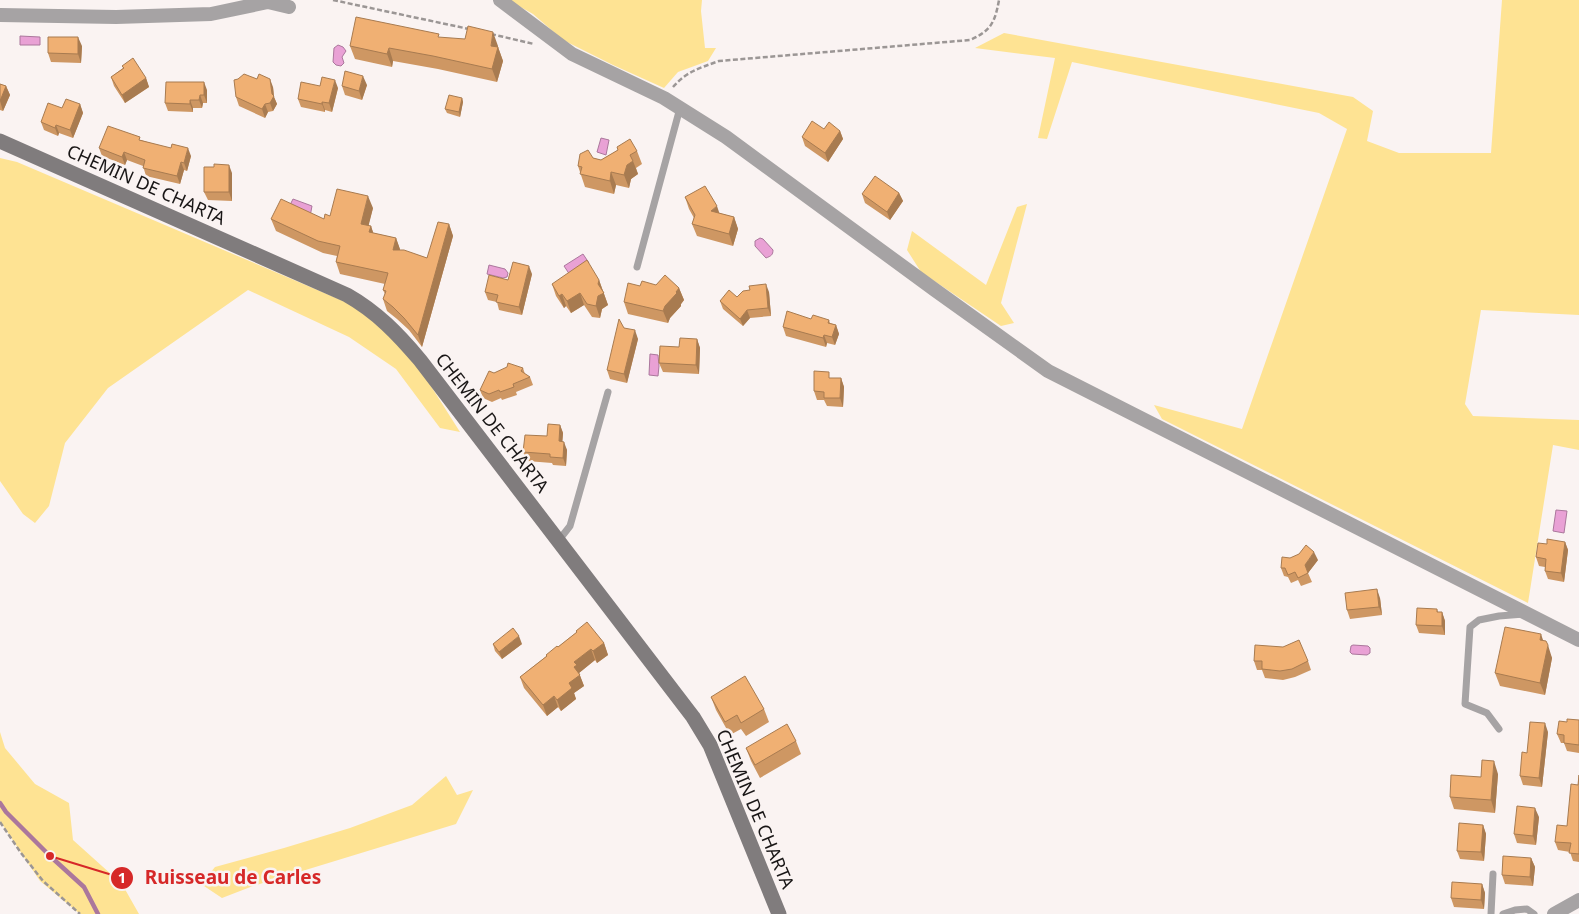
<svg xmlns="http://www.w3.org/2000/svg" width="1579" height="914" viewBox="0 0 1579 914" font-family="'Noto Sans',sans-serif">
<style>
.green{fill:#fee393}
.water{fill:#e9a1d5;stroke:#ab779c}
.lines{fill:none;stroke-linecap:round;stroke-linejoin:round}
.stream{stroke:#ab779c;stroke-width:4.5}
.path{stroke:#9b9695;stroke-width:2.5;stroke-dasharray:5 2.5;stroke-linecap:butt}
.lane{stroke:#a6a3a4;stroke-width:7}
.street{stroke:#a6a3a4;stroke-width:14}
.secondary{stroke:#807c7d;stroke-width:15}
.wall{fill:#ce9763}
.shaded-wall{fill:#a87b50}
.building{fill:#f0b073;stroke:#a87b50}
.labels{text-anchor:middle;stroke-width:5;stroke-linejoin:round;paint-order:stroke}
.street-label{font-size:18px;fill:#191616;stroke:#faf3f2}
.leader{fill:none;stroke:#d62828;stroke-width:2}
.callout-dot{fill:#d62828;stroke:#faf3f2;stroke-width:2}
.mark-label{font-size:15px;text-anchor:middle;font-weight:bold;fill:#fff}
.callout-label{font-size:19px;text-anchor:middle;font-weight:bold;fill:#d62828;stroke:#faf3f2;stroke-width:5;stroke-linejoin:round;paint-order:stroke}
</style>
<rect width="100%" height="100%" fill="#faf3f2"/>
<!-- green -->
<path class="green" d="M508,0h194l-1,11 4,37h11l-8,13 -30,11 -14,16 -51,-23 -50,-25 -30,-26z
M1502,0h77v315l-98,-5 -16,94 8,12 106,4v30l-26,-5 -25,158 -366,-184 -8,-14 88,24 105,-300 -28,-16 -247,-51 -25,77 -9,-1 17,-80 -80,-10 29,-15 349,64 20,14 -6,30 32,12h92z
M0,158l17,4 338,144 39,31 28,35 38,60 -20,-4 -44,-59 -47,-32 -101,-47 -140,98 -43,55 -16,63 -14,17 -12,-9 -23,-33z
M1027,204l-26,99 13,20 -13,3 -80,-54 -14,-22 5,-19 74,54 31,-78z
M0,732l5,16 30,36 34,19 4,37 49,44 17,30h-59l-40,-33 -40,-60z
M446,776l11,19 16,-5 -17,34 -203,62 -31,12 -21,-14 14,-17 69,-19 66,-20 62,-23z"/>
<!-- water -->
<path class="water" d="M20,36l20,1v8h-20z
M338,45l5,2 3,4 -4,6 2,6 -3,3 -5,-1 -3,-3 1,-14z
M601,138l8,2 -3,15 -9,-3z
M293,199l19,7 -3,16 -20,-15z
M760,238l3,1 10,11c0,5 -2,6 -7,8l-11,-12v-5z
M583,254l6,9 -19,12 -6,-9z
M489,265l16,4 3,4 -1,4 -4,1 -16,-4z
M650,354l8,1 1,11 -1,10 -9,-1z
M1556,510l11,1 -3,22 -11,-2z
M1353,645l15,1 2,2v5l-3,2 -15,-1 -2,-2 1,-6z"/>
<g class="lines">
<!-- stream -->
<path class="stream" d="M0,803l6,9 44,44 34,31 14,27"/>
<!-- path -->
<path class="path" d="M333,0l136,29
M491,34l43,10
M673,87c14,-16 27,-19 46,-26l251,-21c21,-9 25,-18 29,-40
M0,822l21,31 22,28 37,33"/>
<!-- lane -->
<path class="lane" d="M637,267l43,-159
M559,540l11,-14 38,-134
M1499,729l-12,-16 -22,-9 5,-77 9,-7 20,-4 25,-2
M1491,914l2,-40
M1503,914l12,-4 12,-1 7,5"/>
<!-- street -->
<path class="street" d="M500,0l72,54 92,44 62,39 209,153 113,81 531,269
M0,15l116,2 95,-3 57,-12 21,5
M1554,914l25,-14"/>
<!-- secondary -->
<path class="secondary" d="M0,141l347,154c30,17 51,39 73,65l273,357 17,28 69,169"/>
</g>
<!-- wall -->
<path class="wall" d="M441,38l57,8v1l5,14 -6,21 -59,-13 -45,-8 -1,6 -37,-8 -5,-13z
M82,46l-1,17 -30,-1 -3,-9z
M122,66l24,12 3,9 -24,16 -11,-17 -3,-9 12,-9z
M0,84l6,2 4,9 -7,16 -3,-1z
M367,85l-5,15 -17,-5 -3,-9z
M320,86l18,2 -6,24 -7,-2v2l-24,-5 -3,-8z
M273,87l1,10 3,7 -4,7 -5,1 -3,6 -26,-12 -3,-9z
M207,90v13h-4l-1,5h-9v4l-25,-1 -3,-8z
M462,98l1,4 -3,15 -13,-4 -2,-4z
M80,104l3,9 -10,25 -14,-5 -1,3 -14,-6 -3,-8 21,-14z
M824,129l16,2 3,8 -15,23 -23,-16 -3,-9z
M141,140l50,16 -4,15 -3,-1 -4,14 -34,-8 -3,-10 -16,-6 -2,5 -23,-9 -3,-8z
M618,150l19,1 5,13 -6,4 2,6 -7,5 -2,9 -13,-3 -2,9 -29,-7 -7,-21 15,-8 8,2z
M232,173v28l-24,-1 -4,-8z
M899,193l4,8 -13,19 -25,-17 -3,-9z
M685,197l34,16 15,4 4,12 -5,17 -36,-10 -5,-12 2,-6 -5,-9z
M373,208l-5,18h3l2,7 23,5 4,12 27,8 22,-34 4,12 -31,111 -13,-17 -12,-11 -10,-8 -4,-12 2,-5 -2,-4 2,-6 -45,-10 -4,-12 1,-6 -14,-3 -47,-22 -5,-12h53l6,-3z
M532,274l-10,41 -23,-5 -2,-8 -9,-2 -3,-8 23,-12z
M599,280l9,25 -6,4 -2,9 -8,-1 -8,-12 -13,8 -5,-7 -2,2 -8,-12 -4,-12z
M656,285l23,3 5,12 -3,4v2l-11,12 -2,5 -40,-9 -4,-12 16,-16z
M750,290l19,2 2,24 -21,2 -7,8 -20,-17 -3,-8 17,-4z
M811,319l18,1 1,3 6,2 3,9 -4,11 -8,-2 -1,4 -40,-11 -3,-9z
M624,328l14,11 -11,44 -17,-4 -3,-9z
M697,339l3,9 -1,26 -36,-2 -4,-9 20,-16z
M523,368l2,6 5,3 3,8 -17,7 1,3 -15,5 -1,-2 -9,4 -9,-4 -3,-8 14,-17z
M831,378h10l3,9 -1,20 -16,-1 -3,-6h-7l-3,-9z
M560,425l3,8 -1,8 5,9 -1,16 -13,-1 -1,-2 -25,-2 -4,-9 24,-16z
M1565,542l3,8 -4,32 -16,-3 -3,-8v-4l-6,-1 -3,-9 11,-13z
M1318,560l-10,13 4,9 -11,4 -3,-6 -7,3 -3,-6 -4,-1 -3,-8z
M1380,598l2,17 -32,4 -3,-9z
M1437,609l1,3h4l3,9v14l-26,-2 -3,-8z
M576,631l28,12 4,12 -11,8 -2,-3 -16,13 5,13 -10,7 2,6 -15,12 -3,-4 -11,9 -23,-28 -4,-11 57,-45z
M1543,640l9,18 -7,37 -45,-9 -5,-13z
M493,644h29l-20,15 -7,-8z
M1254,661h54l3,9 -16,7 -12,3 -18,-2 -3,-8h-5z
M711,697l53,12 5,13 -23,14 -5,-7 -11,6 -14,-25z
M1579,720v33l-12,-2 -3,-8h-3l-4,-9 10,-12z
M1548,732l-6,55 -19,-2 -3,-9z
M796,741l5,13 -41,24 -9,-17 -5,-13z
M1498,774l-3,39 -41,-4 -4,-12 31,-20z
M1579,775v87l-6,-1 -3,-9 -12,-2 -3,-8 12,-16 11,-41z
M1539,817l-3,28 -19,-2 -3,-9z
M1483,825l3,9 -2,27 -24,-2 -3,-8z
M1531,858l4,9 -2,19 -28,-2 -3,-9z
M1482,884l3,9 -1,16 -30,-2 -3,-9z"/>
<!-- shaded-wall -->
<path class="shaded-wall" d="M493,32l5,14 -1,6 1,-5 5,14 -6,21 -5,-13 -1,-23z
M78,37l4,9 -1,17 -3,-9z
M389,48l4,13 -1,6 -5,-13z
M363,76l4,9 -5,15 -3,-9z
M146,78l3,9 -24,16 -3,-8z
M270,79l3,8 1,10 3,7 -4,7 -3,-8 2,-9z
M335,80l3,8 -6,24 -3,-9z
M204,82l3,8v13l-3,-8z
M6,86l4,9 -7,16 -3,-10z
M200,95l3,8 -1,5 -3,-8z
M462,98l1,4 -3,15 -1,-5z
M190,100l3,8v4l-3,-8z
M322,102l3,8v2l-3,-8z
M80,104l3,9 -10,25 -3,-8z
M265,104l3,8 -3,6 -3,-9z
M56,125l3,8 -1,3 -3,-8z
M840,131l3,8 -15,23 -3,-9z
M188,148l3,8 -4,15 -3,-8z
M124,152l3,8 -2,5 -3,-8z
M633,161l5,13 -7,5 -2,9 -5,-13 3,-10z
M181,162l3,8 -4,14 -3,-8z
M229,165l3,8v28l-3,-9z
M611,172l5,13 -2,9 -4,-13z
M899,193l4,8 -13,19 -3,-8z
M368,196l5,12 -7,28 -5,-12z
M717,206l4,12 -10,-7z
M734,217l4,12 -5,17 -4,-12z
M449,224l4,12 -31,111 -4,-12z
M371,226l4,12 -6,-6z
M396,238l4,11 -2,13 -5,-12z
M529,266l3,8 -10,41 -3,-8z
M599,280l9,25 -6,4 -2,9 -4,-12 2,-22z
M766,284l3,8 2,24 -3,-8z
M679,288l5,12 -3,4v2l-11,12 -2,5 -5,-12 2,-5z
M580,293l4,12 -13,8 -4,-12z
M562,294l4,12 -2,2 -5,-12z
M747,310l3,8 -7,8 -3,-7z
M836,325l3,9 -4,11 -3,-8z
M635,330l3,9 -11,44 -3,-9z
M824,335l3,8 -1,4 -3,-9z
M697,339l3,9 -1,26 -3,-9z
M841,378l3,9 -1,20 -3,-9z
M560,425l3,8 -1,16 -3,-8z
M564,442l3,8 -1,16 -3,-8z
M1565,542l3,8 -4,32 -3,-9z
M1314,552l4,8 -10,13 -3,-8z
M1377,589l3,9 2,17 -3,-8z
M1442,612l3,9v14l-3,-9z
M1541,634l4,12 -5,-6z
M519,636l3,8 -20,15 -3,-7z
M604,643l4,12 -11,8 -4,-12z
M1548,645l4,13 -7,37 -5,-12z
M591,649l4,11 -16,13 5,13 -10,7 2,6 -15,12 -4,-11 12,-17 5,-16v-5z
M554,696l4,11 -11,9 -4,-11z
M1545,723l3,9 -6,55 -3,-9z
M1494,761l4,13 -3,39 -4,-13z
M1535,808l4,9 -3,28 -3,-9z
M1483,825l3,9 -2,27 -3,-9z
M1531,858l4,9 -2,19 -3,-9z
M1482,884l3,9 -1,16 -3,-9z"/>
<!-- building -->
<path class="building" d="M356,17l83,17 -1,3 27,2 3,-13 25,6 -2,14 7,1 -6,22 -59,-13 -44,-8 -2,6 -37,-8z
M48,37h30v17l-30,-1z
M133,58l13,20 -24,17 -11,-18 13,-9 -2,-2z
M345,71l18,5 -4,15 -17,-5z
M244,74l13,5 2,-5 11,5 2,15 2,2 -4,7 -5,1 -3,5 -26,-12 -2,-17 4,-1z
M322,77l13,3 -6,23 -7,-1v2l-24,-5 3,-17 19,4z
M166,82h38v13h-4l-1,5h-9v4l-25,-1z
M0,84l6,2 -6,15z
M449,95l13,3 -3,14 -14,-3z
M66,99l14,5 -10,26 -14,-5 -1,3 -14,-6 7,-19 14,5z
M812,121l12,8 5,-7 11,9 -15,22 -23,-16z
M108,126l32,11 -1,3 32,8 1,-4 16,4 -4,15 -3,-1 -4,14 -34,-8 2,-8 -21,-8 -2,5 -23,-9z
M630,139l7,12 -7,4 3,6 -6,4 -3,10 -13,-3 -1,9 -30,-7 2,-7 -4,-1 2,-12 8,-4 5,8 8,2 17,-10 -1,-3z
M214,164l15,1v27h-25v-25h10z
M875,176l24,17 -12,19 -25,-18z
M705,186l12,20 -6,5 23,6 -5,17 -37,-10 3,-9 -10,-18z
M337,189l31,7 -7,28 10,2 -2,6 27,6 -3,12h11l23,8 11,-36 11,2 -31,111 -14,-17 -11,-11 -10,-8 3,-8 -3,-1 5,-17 -52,-11 4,-16 -22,-5 -47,-22 10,-20 43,20 1,-5 5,2z
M587,260l12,20 -1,4 6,9 -6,3 -2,10 -9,-2 -7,-11 -13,8 -5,-7 -3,2 -7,-12z
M513,262l16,4 -10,41 -23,-5 2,-7 -13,-3 4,-17 19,5z
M665,275l14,13 -3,4 1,1 -12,13 -2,5 -39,-9 4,-19 12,3 2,-5 14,4z
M766,284l2,24 -21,2 -7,9 -20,-18 9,-11 8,7 6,-6 7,-1 -1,-4z
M787,311l24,8 2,-4 16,5 -1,3 8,2 -4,12 -8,-2 -1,3 -40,-11z
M619,319l5,9 11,2 -11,44 -17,-4z
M680,338l17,1 -1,26 -37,-2 1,-17 19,1z
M508,363l15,5 -2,3 9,6 -17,7 1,3 -14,5 -1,-2 -10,4 -9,-4 9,-19 5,2 13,-6z
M814,371l15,1v6h12l-1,20h-16v-6l-10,-1z
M548,424l12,1 -1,16 5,1 -1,16 -13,-1v-3l-27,-2 2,-17 22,1z
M1547,539l18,3 -4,31 -16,-2 1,-12 -10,-2 2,-14 9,1z
M1306,545l8,7 -9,13 3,8 -10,5 -3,-6 -7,3 -3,-7h-4l1,-11 8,1 9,-4z
M1377,589l2,18 -32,3 -2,-17z
M1417,608l20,1v3h5v14l-26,-1z
M587,622l17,21 -11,8 -2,-2 -17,13 3,3 -3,2 6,8 -11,8 3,5 -15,12 -3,-4 -11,9 -23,-28 27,-21 -1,-1 11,-9 1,1 19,-15 -1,-1z
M1505,627l36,7 -1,6 6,1 2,4 -8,38 -45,-10z
M513,628l6,8 -20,16 -6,-8z
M1299,640l9,21 -16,8 -12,2 -18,-2v-8h-8l1,-16 28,2z
M745,676l19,33 -23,14 -4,-8 -12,7 -14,-25z
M1567,719l12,1v25l-15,-2v-8l-7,-1 2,-13 8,1z
M1530,722l15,1 -6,55 -19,-2 2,-24 5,1z
M787,724l9,17 -41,24 -9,-17z
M1482,760l12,1 -3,39 -41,-3 1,-22 30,2z
M1579,775v79l-10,-1 2,-10 -16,-1 2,-17 10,1 4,-42 7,1z
M1517,806l18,2 -2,28 -19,-2z
M1459,823l24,2 -2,27 -24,-1z
M1503,856l28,2 -1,19 -28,-2z
M1452,882l30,2 -1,16 -30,-2z"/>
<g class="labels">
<!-- street labels -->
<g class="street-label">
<text transform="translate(146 185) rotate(24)" y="6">CHEMIN DE CHARTA</text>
<text transform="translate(492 423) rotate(52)" y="6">CHEMIN DE CHARTA</text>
<text transform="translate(755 809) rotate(67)" y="6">CHEMIN DE CHARTA</text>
</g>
</g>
<!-- callouts -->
<path class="leader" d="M50 856L122 878"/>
<g class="callout-dot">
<circle cx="50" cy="856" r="5"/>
<circle cx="122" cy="878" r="12"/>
</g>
<g class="mark-label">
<text x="122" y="883">1</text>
</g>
<g class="callout-label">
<text x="233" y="884">Ruisseau de Carles</text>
</g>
</svg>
